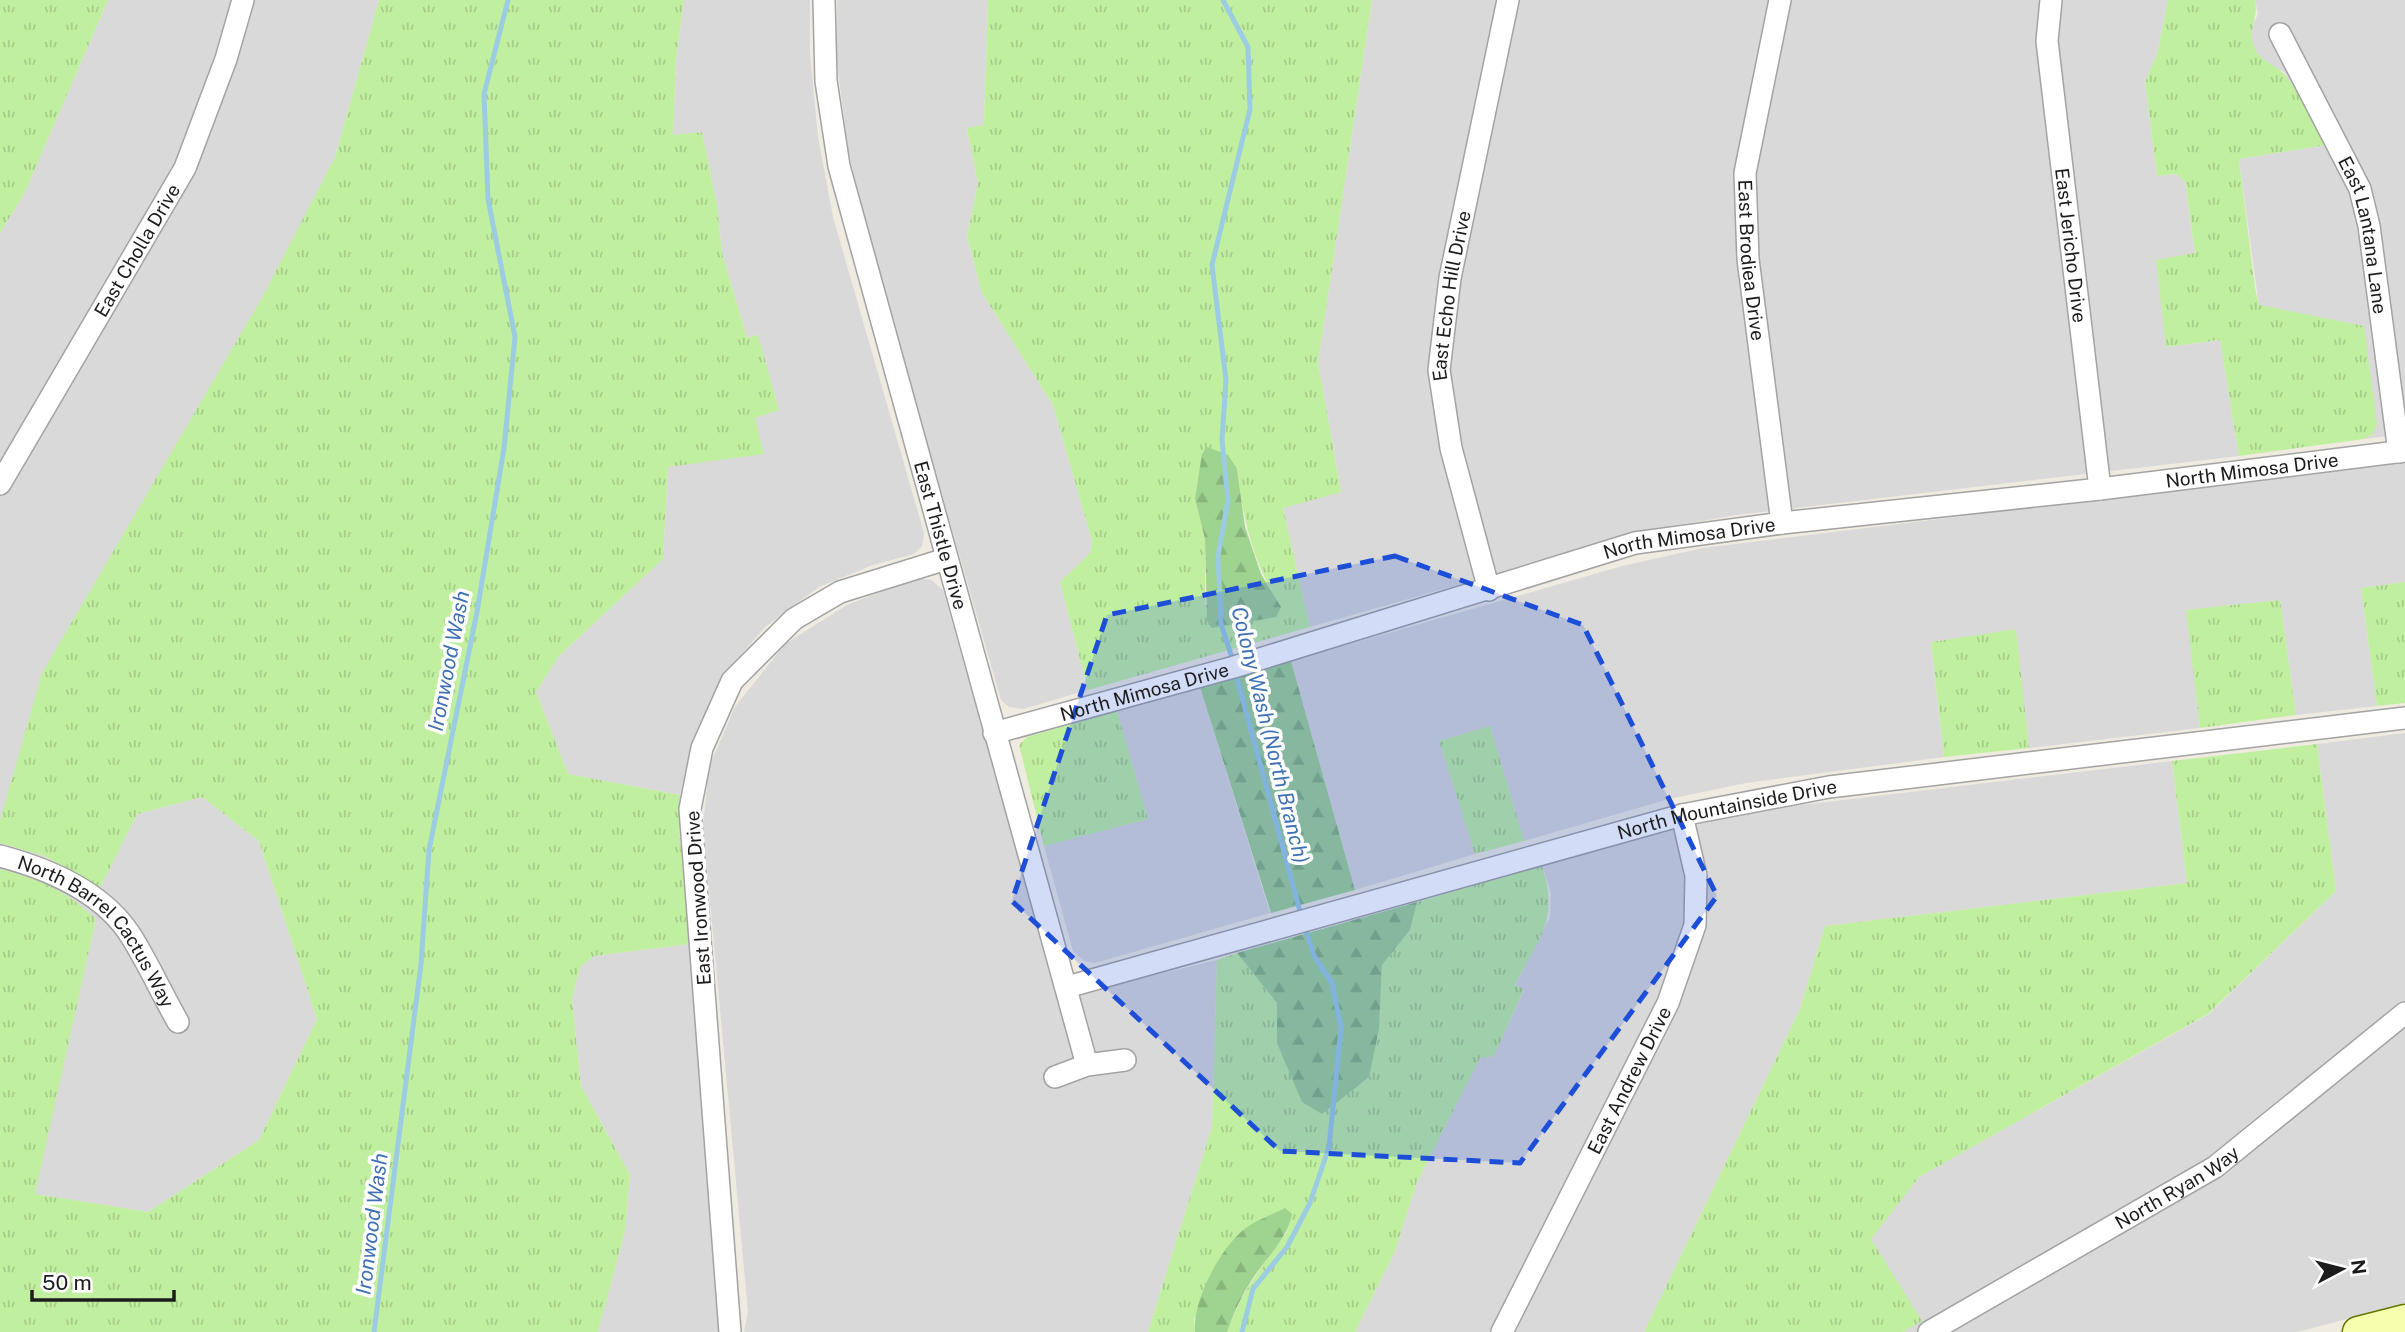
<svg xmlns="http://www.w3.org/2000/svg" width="2405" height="1332" viewBox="0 0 2405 1332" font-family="'Public Sans',sans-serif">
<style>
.residential{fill:#dad9d9}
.grass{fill:url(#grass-tufts);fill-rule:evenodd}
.forest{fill:url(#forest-firs)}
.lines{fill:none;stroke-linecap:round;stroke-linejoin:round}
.stream{stroke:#9bcce1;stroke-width:5}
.street-casing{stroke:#a3a3a3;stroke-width:24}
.secondary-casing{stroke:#607600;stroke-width:33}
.street{stroke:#fff;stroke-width:21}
.secondary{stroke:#f5ffae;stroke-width:30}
.marked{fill:#1d4ed8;fill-opacity:0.2;stroke:#1d4ed8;stroke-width:5;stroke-dasharray:14 9;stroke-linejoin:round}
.labels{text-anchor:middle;stroke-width:7;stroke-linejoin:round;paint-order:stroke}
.street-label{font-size:19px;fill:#1c1c1c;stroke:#fff}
.water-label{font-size:21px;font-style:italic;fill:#3f71b4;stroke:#fff}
</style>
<defs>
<pattern id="grass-tufts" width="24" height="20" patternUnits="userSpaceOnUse" patternTransform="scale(1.75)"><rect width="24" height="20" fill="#c1efa0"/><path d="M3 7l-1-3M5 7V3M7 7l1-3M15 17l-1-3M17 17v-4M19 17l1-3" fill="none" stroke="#a5cc89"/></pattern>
<pattern id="forest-firs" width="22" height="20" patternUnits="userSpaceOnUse" patternTransform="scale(1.75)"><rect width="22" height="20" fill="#9fd390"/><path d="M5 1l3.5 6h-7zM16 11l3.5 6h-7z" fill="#88b57c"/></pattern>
</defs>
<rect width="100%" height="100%" fill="#efebe0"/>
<!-- residential -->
<path class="residential" d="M108,0h271l-44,157 -335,664v-588l24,-39z
M684,0h126v54l8,83 15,80 91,316 -2,13 -8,8 -44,12 -51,21 -54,40 -42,49 -30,63 -13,56 -112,-21 -32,-82 22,-35 105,-98 5,-92 87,-49 24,-8 -22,-75 -10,3 -25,-85 -5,-48 -15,-73 -29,4 3,-77z
M837,0h151l-4,125 -17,4 11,54 -11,54 15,56 71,112 39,136 -2,12 -30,29 28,108 -65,19 -14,-2 -8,-7 -132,-459 -21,-92 -11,-87z
M1372,0h796l-11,55 -12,27 12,94 19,-2 9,8 10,72 -28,93 53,-7 19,116 -502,59 -87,15 -340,97 -27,-119 58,-17 -23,-129z
M2255,0h150v434l-41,5 9,-5 -9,-108 -105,-20 -20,-147 87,-14 -42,-73 -22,-12 -8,-12 -4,-17 8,-17z
M2405,462v120l-44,6 16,118 -81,9 -16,-115 -93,10 13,118 -171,20 -14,-118 -84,13 13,114 -198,26 -77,16 -145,42 -34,-115 -51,15 36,113 -120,36 -64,-229 331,-95 81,-18z
M916,578l15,2 12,10 115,408 159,-38 -5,167 -64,205h-404l4,-20 -45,-487 6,-58 26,-60 50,-63 62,-39z
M1200,687l70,226 -175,50 -11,-2 -11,-10 -29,-105 104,-27 -31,-108z
M2405,733v571l-108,28h-394l18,-11 -51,-82 49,-62 290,-163 127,-123 -19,-147z
M2172,761l15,122 -362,43 -25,83 -156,323h-289l40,-81 22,-69 63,-124 14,-2 30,-66 -9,-4 35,-69 1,-24 -9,-28 105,-30 137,-28z
M202,797l57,44 58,178 -58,121 -111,72 -114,-18 62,-275 -63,-41 -33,-9v-26l45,13 55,31 37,-73z
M689,944l31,354 -1,30 -1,4h-120l27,-101 5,-56 -49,-89 -9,-87 8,-32 14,-11z"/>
<!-- grass -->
<path class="grass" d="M0,0h108l-84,194 -24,39z
M379,0h305l-8,59 -3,76 29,-3 15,73 5,48 25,85 11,-3 21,75 -24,8 9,36 -96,13 -5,92 -105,98 -22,35 32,82 112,21 -1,33 10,116 -95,12 -14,11 -8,32 9,87 49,89 -5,56 -27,101h-598v-463c41,11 65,21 96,50l-61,275 113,18 111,-72 58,-121 -58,-178 -57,-44 -65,17 -37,74 -55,-32 -45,-13v-22l42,-148 221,-377 72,-139z
M988,0h384l-54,362 23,130 -58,16 27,119 -222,63 -28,-108 30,-29 2,-12 -39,-136 -71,-112 -15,-56 11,-54 -11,-55 17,-3zM1237,469c7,54 15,91 44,138l-76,-2v-66l-10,-40z
M2168,0h87c4,19 -8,28 -1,46 6,17 21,17 31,29 17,20 28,48 41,70l-87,14 16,129 4,17 105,21 13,98 -4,10 -9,5 -125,17 -19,-116 -54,7 -10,-87 39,-7 -10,-71 -9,-8 -19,2 -12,-94 12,-27z
M2405,582v121l-28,3 -16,-118z
M2280,600l16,115 -96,13 -14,-118z
M2016,629l13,119 -85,9 -13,-115z
M1117,711l31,108 -104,27 -25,-101 8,-8z
M1490,726l34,115 -49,13 -36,-113z
M2317,744l19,147 -128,123 -289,163 -48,62 51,82 -19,11h-259l156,-323 25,-83 362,-43 -15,-122z
M1542,865c17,56 -2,71 -27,120l9,4 -30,67 -14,2 -63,124 -22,69 -40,81h-128c13,-39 38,-70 62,-103l-95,89 1,14h-47l64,-205 5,-167 20,-7 40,50v40l102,-14 3,-64 28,-35 7,-28z"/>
<!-- forest -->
<path class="forest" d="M1207,447l21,8 9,14 8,58 16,47 20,33 -5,10 -64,11 -5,-7 -2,-82 -10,-40 7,-45z
M1291,661l64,229 -84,23 -71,-226z
M1417,902l-7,28 -28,35 -3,64 -10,48 -47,37 -20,-12 -25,-59v-40l-40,-50z
M1285,1208l7,6c-5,26 -27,45 -41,67 -10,16 -18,33 -24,51h-32c-3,-30 24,-81 47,-101 11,-10 30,-16 43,-23z"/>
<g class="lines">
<!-- stream -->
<path class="stream" d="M1223,0l25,47 2,62 -38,156 14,115 -4,60 6,61 -10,55 3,68 12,37
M1235,671l66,244
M374,1332l47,-368 8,-114 48,-238 27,-164 11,-111 -27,-138 -4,-105 24,-94
M1242,1332l11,-43 34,-42 23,-44 19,-56 12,-119 -9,-45 -18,-27 -10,-32"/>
<defs>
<g id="street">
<path id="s1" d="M824,0l2,81 13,85 248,899"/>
<path id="s2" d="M1780,0l-35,173 3,86 34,264"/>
<path id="s3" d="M2051,0l-4,41 53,448"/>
<path id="s4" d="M2280,34l80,155 9,37 30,226"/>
<path id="s5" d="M0,484l185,-316 41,-109 17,-59"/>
<path id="s6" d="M1489,590l-38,-142 -12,-78 11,-92 58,-278"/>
<path id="s7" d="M994,733l240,-66 401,-124 147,-20 318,-34 305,-38"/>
<path id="s8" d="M0,856c49,13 103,36 131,80 17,27 31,58 47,86"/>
<path id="s9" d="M1067,987l615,-172 147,-28 576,-69"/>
<path d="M1055,1077l32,-12 38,-5"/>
<path d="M730,1332l-40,-523 12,-61 30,-67 62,-62 46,-27 106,-33"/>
<path id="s10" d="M1502,1332l166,-329 27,-78 1,-49 -14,-61"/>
<path id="s11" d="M1929,1332l286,-165 190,-154"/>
</g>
<path id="secondary" d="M2358,1332l47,-12"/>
</defs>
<!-- street casing -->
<use href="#street" class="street-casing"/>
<!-- secondary casing -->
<use href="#secondary" class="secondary-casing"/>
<!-- street -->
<use href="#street" class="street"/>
<!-- secondary -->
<use href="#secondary" class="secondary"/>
</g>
<!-- marked area -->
<path class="marked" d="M1395,556l188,69 134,271 -197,267 -240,-12 -268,-250 95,-286z"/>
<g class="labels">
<!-- street labels -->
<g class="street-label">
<text dy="7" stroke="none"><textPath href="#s4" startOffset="220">East Lantana Lane</textPath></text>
<text dy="7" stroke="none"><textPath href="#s3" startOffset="247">East Jericho Drive</textPath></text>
<text dy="7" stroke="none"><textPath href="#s5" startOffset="271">East Cholla Drive</textPath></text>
<text dy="7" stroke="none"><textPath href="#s2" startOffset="264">East Brodiea Drive</textPath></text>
<text dy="7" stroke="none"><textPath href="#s6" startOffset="301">East Echo Hill Drive</textPath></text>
<text dy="7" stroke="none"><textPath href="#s7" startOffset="1290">North Mimosa Drive</textPath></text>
<text dy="7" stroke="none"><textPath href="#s1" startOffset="550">East Thistle Drive</textPath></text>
<text dy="7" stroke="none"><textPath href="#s7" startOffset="723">North Mimosa Drive</textPath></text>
<text dy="7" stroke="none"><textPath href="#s7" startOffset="156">North Mimosa Drive</textPath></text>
<text dy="7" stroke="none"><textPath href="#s9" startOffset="684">North Mountainside Drive</textPath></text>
<text transform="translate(698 898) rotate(-94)" y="7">East Ironwood Drive</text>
<text dy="7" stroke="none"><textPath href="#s8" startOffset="128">North Barrel Cactus Way</textPath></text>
<text dy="7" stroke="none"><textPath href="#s10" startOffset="282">East Andrew Drive</textPath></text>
<text dy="7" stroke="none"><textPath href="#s11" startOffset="287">North Ryan Way</textPath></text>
</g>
<!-- water labels -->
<g class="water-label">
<text transform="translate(449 661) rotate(-79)" y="7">Ironwood Wash</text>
<text transform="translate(1270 735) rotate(76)" y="7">Colony Wash (North Branch)</text>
<text transform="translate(372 1224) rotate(-83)" y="7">Ironwood Wash</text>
</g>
</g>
<!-- north arrow -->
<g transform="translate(2342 1269) rotate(83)" stroke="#ffffff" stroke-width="5" paint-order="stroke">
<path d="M0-5L12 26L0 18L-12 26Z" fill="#1c1c1c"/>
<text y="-10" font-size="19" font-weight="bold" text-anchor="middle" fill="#1c1c1c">N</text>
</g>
<!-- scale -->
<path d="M32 1290v10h142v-10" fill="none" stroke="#1c1c1c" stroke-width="3.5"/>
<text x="42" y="1290" font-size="21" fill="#1c1c1c" stroke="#ffffff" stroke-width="5" paint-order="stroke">50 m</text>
</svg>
